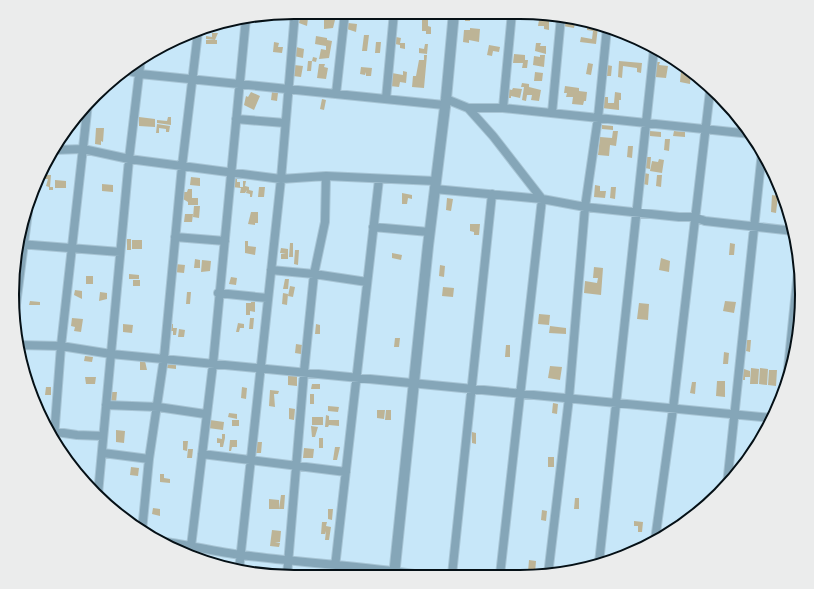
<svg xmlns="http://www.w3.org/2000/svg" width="814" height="589" viewBox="0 0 814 589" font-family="Georgia,serif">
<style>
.building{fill:#bdb496}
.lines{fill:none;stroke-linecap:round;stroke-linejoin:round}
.minor-casing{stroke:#a8c5d5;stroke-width:10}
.tertiary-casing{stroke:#a8c5d5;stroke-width:12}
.minor{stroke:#85a6b8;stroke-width:8}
.tertiary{stroke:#85a6b8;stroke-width:10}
.rim{fill:none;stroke:#051016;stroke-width:2}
</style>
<rect width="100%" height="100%" fill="#c7e7f9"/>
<!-- building -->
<path class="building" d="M398,12h14l-1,7 -13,-2z
M416,12h17l-1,3h-6v4l2,1v6l3,1v7h-5v-3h-4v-12h-6z
M465,12h5v9h-5z
M300,17l8,1 -1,8 -8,-3z
M324,18l11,2 -2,8 -9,1z
M539,20l10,1v9l-5,-1v-3h-6z
M564,21l11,2 -1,5 -11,-2z
M348,23l9,1 -1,8 -9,-3z
M587,26l11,1 -2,17 -16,-2 1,-5 11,2 1,-8 -6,-1z
M470,28l10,1 -1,13 -10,-2v3l-6,-1 1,-12h6z
M212,33h6l-3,7 -9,-1v-3l6,1z
M364,35h5l-2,16h-5z
M316,36l11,2v2l5,1 -3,17 -10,1 2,-10 5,1v-4l-11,-2z
M396,37l5,1 -1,5h5v6l-5,-1v-3l-5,-1z
M206,40h11v4h-11z
M274,42l5,1 -1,4h5l-1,6 -9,-1z
M376,42h5l-1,11h-5z
M536,43h5l-1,3h6v8l-11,-3z
M425,44h3l-1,10 -8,-1v-5l5,1z
M489,45l11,2 -1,5 -6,-1 -1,5 -5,-1z
M296,47l8,2 -1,9 -9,-2z
M514,54l11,1v5h3l-1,8h-5l1,-5h-10z
M424,55h3l-3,33 -12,-1 1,-11h3l3,-16h5z
M540,55h5l-1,12 -11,-2 1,-9 6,1z
M313,57l4,1 -1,4 -4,-1 -1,10h-4l1,-10h4z
M619,61l23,2 -1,10 -4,-1v-4l-14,-2 -1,12 -4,-1z
M657,62h3l-1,3 9,1 -2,12 -11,-1z
M588,63l5,1 -2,11 -5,-1z
M319,64h6l-1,3 4,1 -2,11 -9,-1z
M294,65l9,1 -2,11 -8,-1z
M607,65l5,1 -1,10h-5z
M361,67l11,1 -1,8h-5v-4l-1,3 -5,-1z
M403,71l4,1 -1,11 -6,-1 -1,5 -9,-1 2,-13 11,2z
M681,71l10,2 -1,11 -10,-2z
M535,72l8,1 -1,8h-8z
M522,83l7,1v3l12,3 -2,11 -8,-1 1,-5h-5l-1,6 -4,-1 2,-13h-3z
M565,86l14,2v3l8,1 -1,9h-2l-1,4 -11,-1 1,-7h-7l1,-4h-3z
M513,88l9,1 -2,9 -9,-2v2h-5l2,-9 4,1z
M251,92l9,4 -6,14 -10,-5 2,-9 2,1z
M272,92l6,1 -1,8 -6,-1z
M615,92l6,1v7h-2v10l-17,-2 2,-11h4v6h6z
M322,99l4,1 -2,10 -4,-1z
M139,117l16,2v8l-16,-1z
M168,117h3v8l-14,-2v-3l10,1z
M157,124l13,2 -1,6h-3v-3l-7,-1v5h-3z
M602,125l11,1v4l-11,-1z
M96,128h8l-1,14 -2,-1v4l-6,-1z
M613,131h5l-2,15 -6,-1 -1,11 -11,-1 2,-18 12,1z
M650,131l11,1v5l-11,-1z
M674,131l11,1v5l-12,-1z
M665,139h5l-1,12 -5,-1z
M628,146h5l-1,12 -5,-1z
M646,157h5l-1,12 -5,-1z
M659,159l5,1 -2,13 -12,-2 2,-10 6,1z
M644,173l5,1 -1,11 -5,-1z
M43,175h8l-1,12h3v3h-4v-3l-3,-1 2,-7h-5z
M657,175h5l-1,12 -5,-1z
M233,176h4v6h3v5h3v-6h3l-1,5 4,1v3l4,1 -1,6h-2v-3l-4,-1 1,-3 -2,3h-5l1,-5 -9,-1z
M191,177l9,1v8l-10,-1z
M55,180l11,1v7h-11z
M102,184l11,1v7l-11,-1z
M595,185l5,1v5h6l-1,7 -11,-1z
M259,187h6l-1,10h-6z
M611,187h5l-1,12 -5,-1z
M188,189h4v9h6v7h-10v-3l-5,-3v-7h4z
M402,193l10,2v4l-4,-1 -1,6h-5z
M772,195l6,1 -2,17 -5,-1z
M447,198l6,1 -2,12 -5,-1z
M194,206h6l-1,12 -6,-1z
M251,212h7v11h-3v2l-7,-1z
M185,214h8l-1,8h-8z
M470,224h10l-1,11h-5v-3l-4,-1z
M127,239h4v11h-4z
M132,240h10v9h-10z
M245,241h3v5l8,1 -1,8 -10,-2z
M290,243h3v14h-4z
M730,243l5,1 -1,11h-5z
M281,248l7,1v10h-7v-5l5,-1h-6z
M295,250h4l-1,15 -4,-1z
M392,253l10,2 -1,5 -9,-2z
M661,258l9,3 -1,11 -10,-2z
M195,259l5,1v8h-6z
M202,260l9,1 -1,10 -9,1z
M175,264l10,1 -1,8 -10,-1z
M440,265l5,1 -1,11 -5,-1z
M594,267l9,1 -2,27 -17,-2 1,-12 12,2 1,-5h-5z
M129,274l10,1v4h-10z
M86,276h7v8h-7z
M231,277l6,1 -1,7 -7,-1z
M285,279h4l-1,10h-5z
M133,280h7v6h-7z
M290,286l5,1 -2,10 -5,-1z
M443,287l11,1 -1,9 -11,-1z
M75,290l7,1v8l-8,-4z
M100,292l7,1v6l-8,2z
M187,292h4l-1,12h-4z
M283,293l5,1 -1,11 -5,-1z
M30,301l10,1v3h-11z
M725,301l11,1 -2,11 -11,-2z
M251,302h4v10l-5,-1v4h-4v-12h5z
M639,303l10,1 -1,16 -11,-1z
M539,314l11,1 -1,10 -11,-1z
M72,318l11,1 -2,13 -7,-1 1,-4 -4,-1z
M250,318h4l-1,11h-4z
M238,323l6,1v4h-4l-1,4h-3z
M123,324l10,1 -1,8 -9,-1z
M170,324h3v4h4l-1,7h-3v-4h-3z
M316,324l4,1v9h-5z
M550,326l16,2v6l-17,-1z
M179,329l6,1 -1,7h-6z
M395,338h5l-1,9h-5z
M747,340h4l-1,12 -4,-1z
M296,344l6,1 -1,9 -6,-1z
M506,345h4v12h-5z
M724,352l5,1 -1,11h-5z
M85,356l8,1 -1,5 -8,-1z
M140,361h5l2,9h-7z
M167,363l9,1v5l-9,-1z
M550,366l12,1 -2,13 -12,-2z
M741,368l9,3v6h-5v3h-5z
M751,368l8,1 -1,15h-8z
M760,368l8,1 -1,16 -8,-1z
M769,370h8l-1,16 -8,-1z
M288,376h9v10l-9,-1z
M85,377h11l-1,7h-9z
M717,381h8v16l-9,-1z
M692,382h4l-1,12 -5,-1z
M312,384h8v5h-9z
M46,387h5v8h-6z
M242,387l5,1 -1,11 -5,-1z
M270,390l9,1 -1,3h-4l1,13 -6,-1z
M111,392h6l-1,11h-6z
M310,394h4v10h-4z
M553,403l5,1 -1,10 -5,-1z
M328,406l11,1 -1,5 -10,-1z
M289,408l6,1 -1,11 -5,-1z
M377,410h8l-1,9 -7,-1z
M386,410h5v10h-6z
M229,413l8,1v5l-9,-2z
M326,415l3,1v4h10v6l-10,-1 -1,2h-3z
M312,417h11v8h-11z
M210,420l14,2 -1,8 -15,-2z
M232,420h7v6h-7z
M311,426l7,1 -3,10h-3z
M116,430l9,1 -1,12 -8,-1z
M472,432l4,1v11l-4,-1z
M222,434h3v4l-2,9h-3v-4h-3v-5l5,1z
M319,438h4v10h-4z
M230,440h7v7h-5l-1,4h-2z
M183,441h5l-1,10 -4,-1z
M257,442h5l-1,11h-5z
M335,447h5l-3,13h-4z
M304,448l10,1 -1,9h-10z
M188,449h5l-1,9h-5z
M548,457h6v10h-6z
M131,467l8,1 -1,8 -8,-1z
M160,474h4v4l6,1v4l-10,-1z
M281,495h4l-1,14h-5z
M575,498h4v11h-5z
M269,499l10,1v9h-10z
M153,508l7,1v7l-8,-2z
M328,509h5l-1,11 -4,-1z
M542,510l5,1 -1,10 -5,-1z
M634,521l9,1 -1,10h-4v-6h-4z
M322,522h5l-1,4 5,1 -2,13h-4l1,-9 -1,3h-4z
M272,530l9,1 -1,11h-5l5,1 -1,4 -9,-1z
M529,560l7,1 -1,12 -7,-1z"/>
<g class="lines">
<defs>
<path id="minor" d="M512,14l41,2
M571,19l26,4
M125,70l15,4 304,31
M336,94l9,-82
M386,99l8,-87
M446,99l22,9h35l248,26
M468,108l25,28 49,63 43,8 94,10h15l11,4 89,10
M503,108l9,-96
M552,113l9,-96
M236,119l49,4
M54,150l29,-1 46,10 152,20 45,-3 109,5
M434,189l108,10 -42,376
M373,227l56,5
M175,237l50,4
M19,244l101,8
M271,270l43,4 53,8
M218,293l49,5
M14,320l14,-108
M18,345l43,1 50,8 661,64
M786,388l13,-127
M106,405l52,2 47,7
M50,431l27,4 26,1
M54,438l7,-92 27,-243
M103,453l46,6
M202,454l144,18
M727,485l35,-333
M98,494l31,-335 12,-101
M142,531l7,-72 15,-101 18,-192 16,-134
M655,540l18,-131 37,-318
M158,541c28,3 56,11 84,14 60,8 120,11 179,20
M190,555l23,-191 33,-346
M599,563l55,-514
M239,570l42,-391 14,-167
M452,575l40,-381
M548,575l21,-177 16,-191 13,-89 9,-90
M287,576l17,-204 10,-98 11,-52 1,-46
M334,576l45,-397"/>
<path id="tertiary" d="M394,576l34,-330 18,-147 8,-87"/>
</defs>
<!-- minor casing -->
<use href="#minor" class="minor-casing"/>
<!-- tertiary casing -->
<use href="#tertiary" class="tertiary-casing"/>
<!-- minor -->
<use href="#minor" class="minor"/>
<!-- tertiary -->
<use href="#tertiary" class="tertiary"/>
</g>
<!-- crop -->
<path d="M0 0H814V589H0ZM294 19H520A275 275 0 0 1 795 294V295A275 275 0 0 1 520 570H294A275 275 0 0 1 19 295V294A275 275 0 0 1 294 19Z" fill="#ebecec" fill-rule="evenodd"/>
<path class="rim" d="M294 19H520A275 275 0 0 1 795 294V295A275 275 0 0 1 520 570H294A275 275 0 0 1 19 295V294A275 275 0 0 1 294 19Z"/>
</svg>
